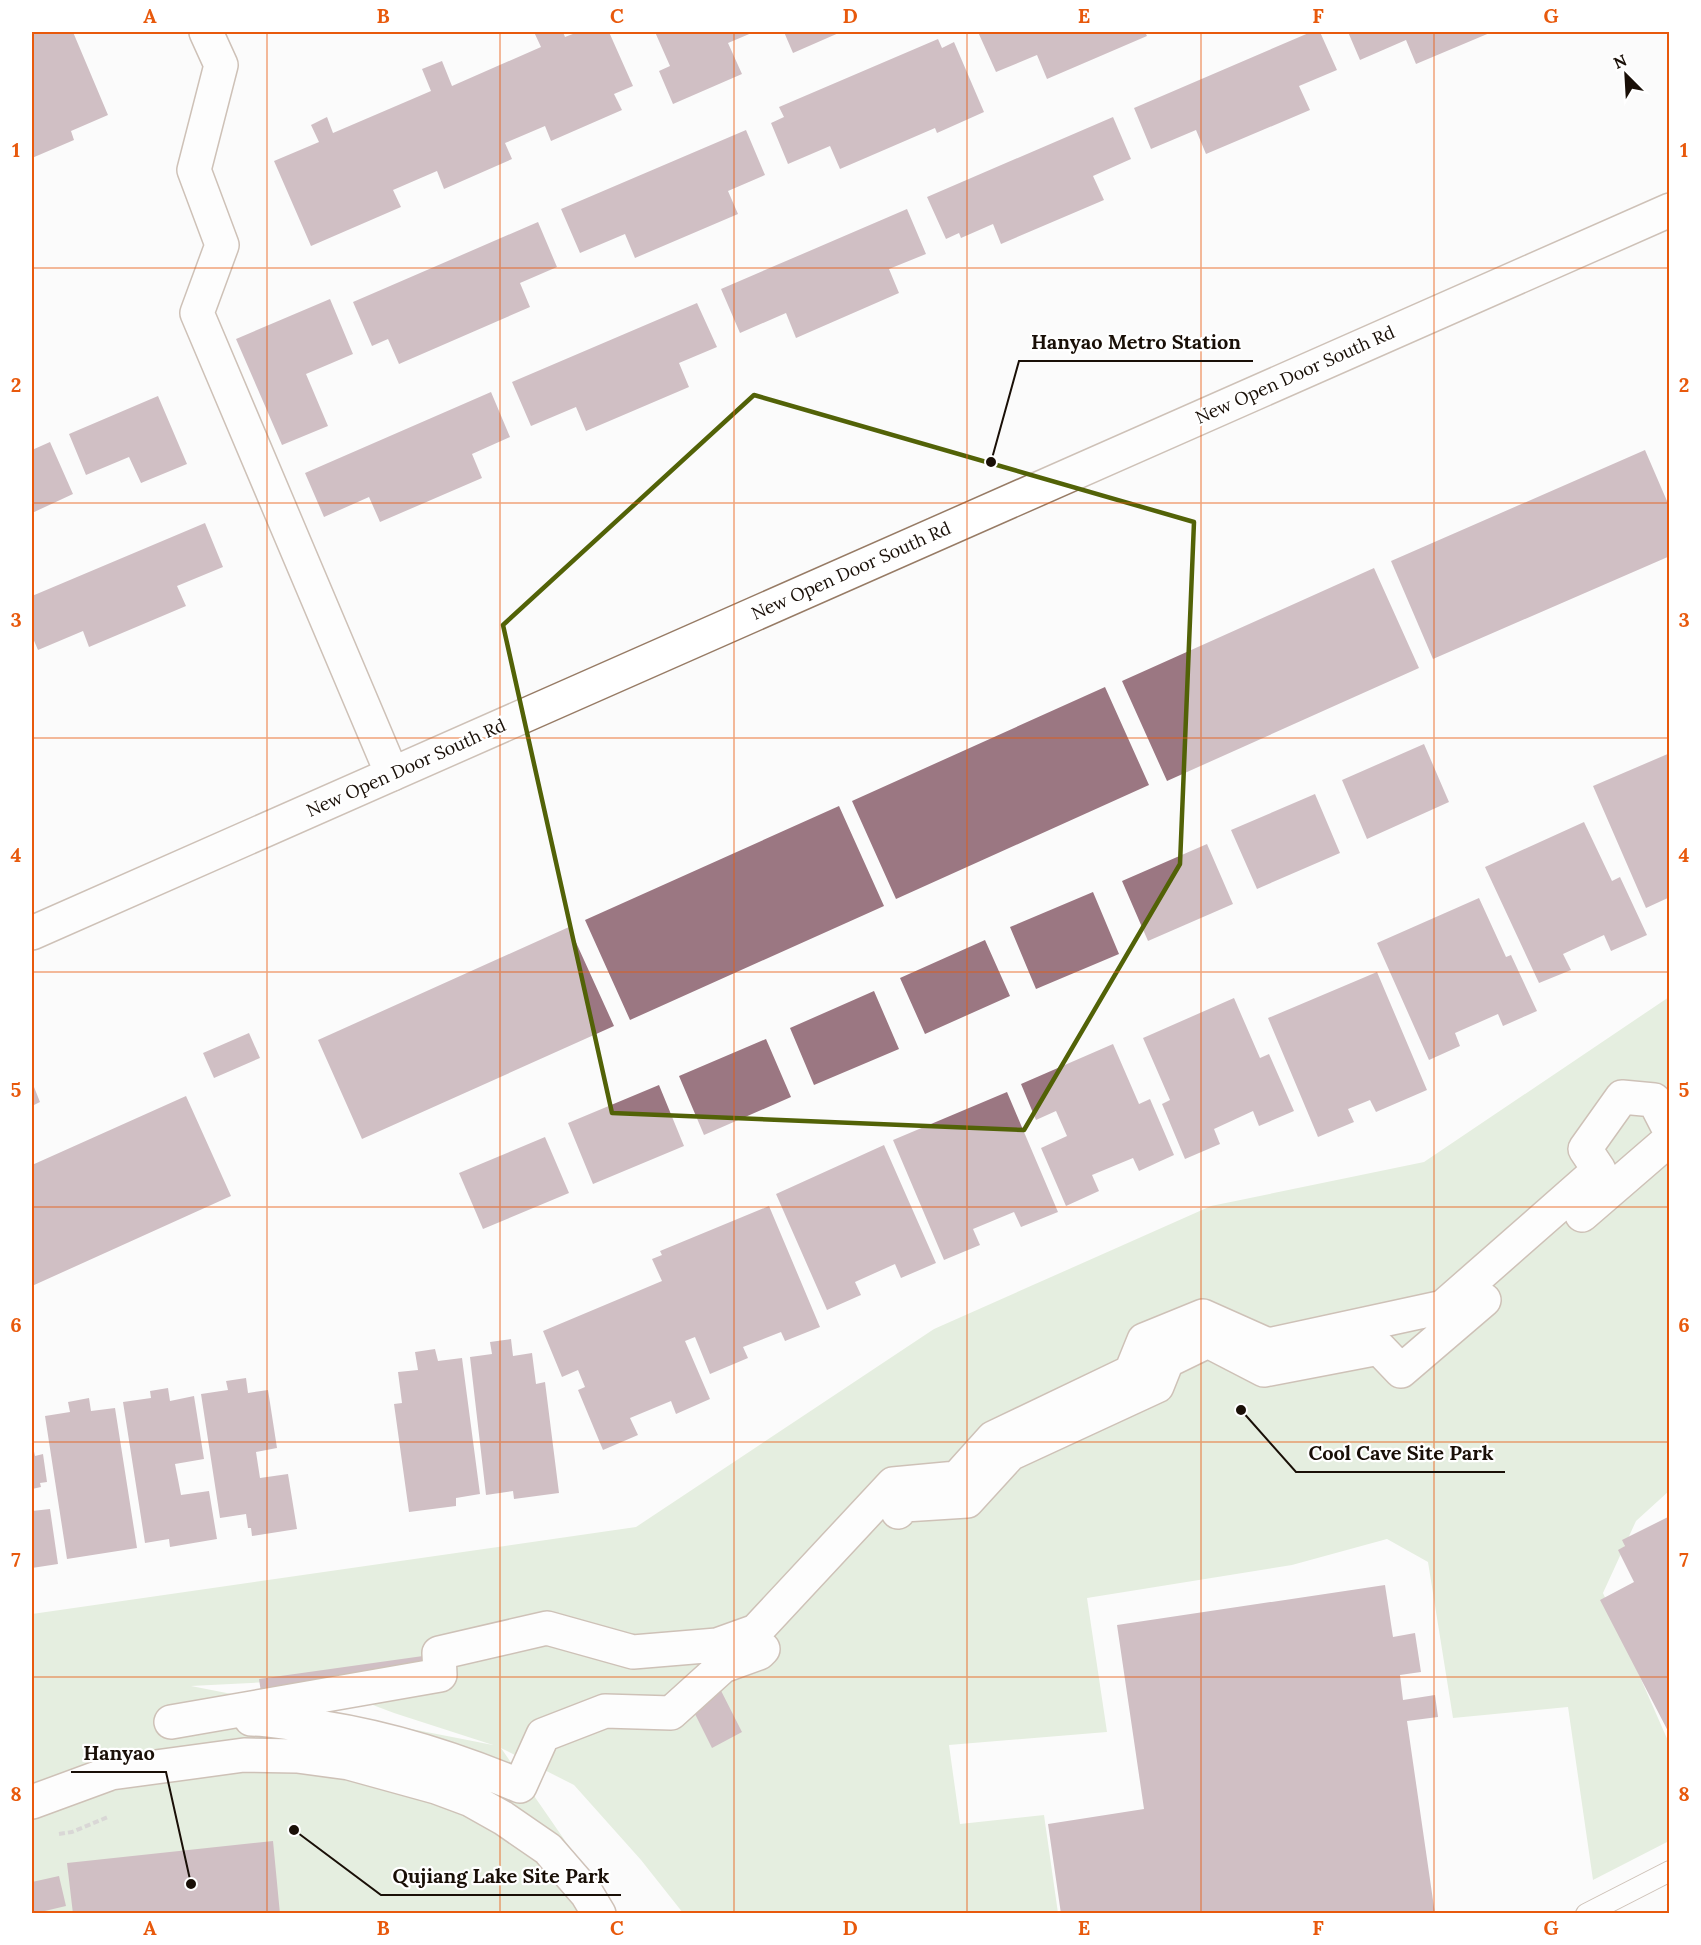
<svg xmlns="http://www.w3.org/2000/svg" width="1701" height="1945" viewBox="0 0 1701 1945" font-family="Lora,serif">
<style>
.green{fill:#cbdebe;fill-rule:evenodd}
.building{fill:#9b7782}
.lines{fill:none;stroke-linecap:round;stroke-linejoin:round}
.lane-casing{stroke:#977b65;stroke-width:22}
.street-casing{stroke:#977b65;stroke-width:36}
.secondary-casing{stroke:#977b65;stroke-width:36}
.path{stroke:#afaca9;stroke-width:4;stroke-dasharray:6 3;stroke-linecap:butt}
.lane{stroke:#fff;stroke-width:20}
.street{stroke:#fff;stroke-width:33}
.secondary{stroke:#fff;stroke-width:33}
.marked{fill:none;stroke:#526207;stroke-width:4.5;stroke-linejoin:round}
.grid{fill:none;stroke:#e8590c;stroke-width:1.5;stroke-opacity:0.55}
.labels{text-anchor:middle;stroke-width:4.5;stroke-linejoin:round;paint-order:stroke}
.street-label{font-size:18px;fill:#190f07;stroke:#fff}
.leader{fill:none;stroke:#190f07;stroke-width:2}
.callout-dot{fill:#190f07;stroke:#fff;stroke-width:2}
.callout-label{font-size:20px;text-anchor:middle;font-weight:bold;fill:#190f07;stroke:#fff;stroke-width:4.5;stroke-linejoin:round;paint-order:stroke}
.neatline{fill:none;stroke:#e8590c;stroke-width:2}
.grid-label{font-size:20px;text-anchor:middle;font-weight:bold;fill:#e8590c}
</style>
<rect width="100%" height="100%" fill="#fbfbfb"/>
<!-- green -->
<path class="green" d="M1669,997v494l-33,30 -33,72 66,150v98l-76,39 -25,-173 -115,11 -25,-156 -41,-23 -95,26 -205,33 20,134 -158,13 11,79 84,-9 14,98h-375l-42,-53 -67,-75 -73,-37 114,165h-583v-299l604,-87 298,-198 277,-123 213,-44zM307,1680l87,33 99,32 -302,-59z"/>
<!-- building -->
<path class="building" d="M32,32h41l35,83 -37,16 3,9 -42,18z
M534,32h29l2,5 13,-5h31l24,54 -19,8 8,16 -71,31 -6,-15 -40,17 7,16 -68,30 -7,-18 -44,19 8,17 -90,39 -37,-85 45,-19 -8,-17 16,-8 6,16 98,-42 -9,-22 20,-8 10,25 89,-39z
M655,32h99l-26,11 14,31 -69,30 -14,-33 11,-5z
M784,32h57l-48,21z
M978,32h167l2,4 -100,43 -10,-24 -41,17z
M1311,32h9l17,38 -38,16 11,24 -104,44 -10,-24 -45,19 -17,-41z
M1348,32h144l-76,32 -10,-24 -46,20z
M938,39l4,9 12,-6 30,70 -47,21 -2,-5 -95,41 -10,-23 -42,18 -17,-41 13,-6 -5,-10z
M1113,117l18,42 -38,17 11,24 -103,44 -8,-20 -32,14 -2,-5 -13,6 -19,-42z
M746,130l19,45 -37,16 10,23 -103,44 -10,-24 -45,19 -19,-44z
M907,209l19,45 -37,15 10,24 -103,45 -10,-25 -46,20 -19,-44z
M538,222l19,45 -37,16 10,24 -131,57 -11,-25 -16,7 -19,-44z
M330,299l23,55 -47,20 22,52 -46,19 -46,-106z
M697,303l20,44 -38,16 10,24 -103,44 -10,-24 -45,19 -19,-44z
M491,392l19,45 -38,17 10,24 -102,44 -11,-25 -45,20 -19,-44z
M158,396l29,68 -46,19 -12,-26 -43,18 -17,-41z
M50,442l23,52 -41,19v-63z
M1645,450l25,58v48l-237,103 -42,-98z
M205,523l18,44 -46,19 9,20 -97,41 -6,-16 -45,19 -6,-14v-40z
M1374,568l45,100 -252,113 -45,-100z
M1105,687l44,98 -253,114 -44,-98z
M1424,744l25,58 -82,37 -25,-59z
M1670,753v144l-24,11 -53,-122z
M1315,794l25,59 -83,36 -26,-59z
M839,806l45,100 -254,114 -45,-100z
M1584,822l28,59 8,-4 27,58 -36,16 -7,-16 -41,19 8,16 -32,13 -54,-116z
M1207,844l26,60 -85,37 -26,-60z
M1093,892l26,62 -83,35 -26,-62z
M1479,898l27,59 5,-2 26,56 -34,15 -5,-12 -43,19 5,13 -31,14 -52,-117z
M569,927l45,99 -252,113 -44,-99z
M985,940l25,56 -85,38 -25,-56z
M1377,972l50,118 -51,22 -6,-12 -22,9 6,13 -36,15 -50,-119z
M874,991l25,58 -85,36 -24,-57z
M1234,998l26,60 9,-4 25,57 -35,15 -6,-15 -39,18 6,15 -35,15 -23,-55 8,-4 -27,-62z
M249,1033l11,25 -46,20 -11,-25z
M766,1039l25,58 -87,38 -25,-59z
M1113,1044l26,60 11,-5 24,56 -35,16 -6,-13 -41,17 7,16 -33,15 -25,-58 26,-12 -11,-25 -20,9 -15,-36z
M32,1082l8,20 -8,4z
M659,1085l25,61 -91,38 -25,-61z
M1007,1092l51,120 -37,15 -7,-15 -41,17 7,16 -36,15 -51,-120z
M186,1096l45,100 -199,90v-121z
M545,1137l24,56 -86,36 -24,-56z
M884,1145l52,118 -35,15 -6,-14 -40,18 6,13 -34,15 -51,-116z
M769,1206l51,121 -35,14 -4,-9 -38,15 5,11 -38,16 -15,-37 -10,4 25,58 -34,15 -5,-13 -41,17 8,17 -35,15 -25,-60 7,-3 -7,-17 -16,7 -19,-46 119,-50 -10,-22 10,-4 -2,-4z
M511,1339l2,17 19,-3 4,31 9,-2 14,111 -45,6 -1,-8 -27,4 -16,-138 22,-3 -2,-12z
M435,1349l3,12 24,-3 18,136 -24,4v8l-47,6 -15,-108 8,-1 -4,-31 20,-2 -3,-18z
M246,1378l2,15 20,-3 9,58 -21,4 4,26 28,-4 9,55 -45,7 -1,-8h-3l-2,-14 -26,4 -19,-124 27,-4 -2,-9z
M168,1388l2,13 24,-5 10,63 -29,5 6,31 28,-4 8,48 -47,8 -1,-8 -24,4 -22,-141 28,-4 -1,-7z
M89,1398l2,13 24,-3 22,140 -70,11 -22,-143 25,-4 -2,-10z
M32,1442l3,14 8,-2 4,28 -7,1 1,4 -9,2z
M50,1509l8,55 -26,4v-57z
M1670,1516v219l-70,-135 34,-18 -16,-32 7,-4 -3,-6z
M1385,1585l8,52 22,-4 6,39 -21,3 3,25 32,-5 3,22 -31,4 28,193h-374l-13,-90 96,-15 -27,-184z
M423,1656l4,32 -163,24 -5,-33z
M711,1671l31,61 -30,16 -31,-62z
M273,1841l7,73h-207l-6,-51z
M59,1876l7,30 -34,8v-32z"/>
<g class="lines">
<defs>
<path id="lane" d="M1586,1914l84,-43"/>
<path id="street" d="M206,32l15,33 -27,105 28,75 -25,68 195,461
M1582,1215l88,-76
M898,1512l6,-7 63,-4 43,-47 147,-68 10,-25 41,-20 56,29 115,-22 22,23 83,-71
M251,1719c15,0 31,3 46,5 76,9 152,32 223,62l23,-51 62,-24 66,2 52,-47 36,-13 4,-4
M171,1722l269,-47 -1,-22 108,-25 86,24 84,-7 39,-14 137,-147 64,-6 36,-40 138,-66 13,-32 59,-24 65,29 175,-38 156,-137 -14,-21 37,-52 32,3 16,31
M32,1802l79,-29 133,-18 53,1 52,7 87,24 35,13 32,18 45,31 39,45 12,20"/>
<path id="secondary" d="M32,933l1638,-723"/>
</defs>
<!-- lane casing -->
<use href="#lane" class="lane-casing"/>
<!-- street casing -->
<use href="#street" class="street-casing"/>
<!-- secondary casing -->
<use href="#secondary" class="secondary-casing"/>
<!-- path -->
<path class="path" d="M59,1834l13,-2 36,-15"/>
<!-- lane -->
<use href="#lane" class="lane"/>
<!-- street -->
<use href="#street" class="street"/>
<!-- secondary -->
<use href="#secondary" class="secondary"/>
</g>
<!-- marked area -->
<path d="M0 0H1701V1945H0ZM754,395l440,127 -14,342 -156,266 -412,-17 -109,-488z" fill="#fbfbfb" fill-opacity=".55" fill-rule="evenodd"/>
<path class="marked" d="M754,395l440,127 -14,342 -156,266 -412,-17 -109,-488z"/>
<!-- grid -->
<path class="grid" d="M267,32v1882M500,32v1882M734,32v1882M967,32v1882M1201,32v1882M1434,32v1882M32,268h1638M32,503h1638M32,738h1638M32,972h1638M32,1207h1638M32,1442h1638M32,1677h1638"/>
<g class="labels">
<!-- street labels -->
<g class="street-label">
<text transform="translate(1295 375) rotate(-24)" y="6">New Open Door South Rd</text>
<text transform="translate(851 571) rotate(-24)" y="6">New Open Door South Rd</text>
<text transform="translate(406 768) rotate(-24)" y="6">New Open Door South Rd</text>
</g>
</g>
<!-- callouts -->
<path class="leader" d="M991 462L1019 361H1253M1241 1410L1296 1472H1505M191 1884L166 1772H71M294 1830L381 1895H621"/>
<g class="callout-dot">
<circle cx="991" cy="462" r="6"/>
<circle cx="1241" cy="1410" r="6"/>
<circle cx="191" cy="1884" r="6"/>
<circle cx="294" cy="1830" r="6"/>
</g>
<g class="callout-label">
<text x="1136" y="349">Hanyao Metro Station</text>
<text x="1401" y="1460">Cool Cave Site Park</text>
<text x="119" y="1760">Hanyao</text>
<text x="501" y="1883">Qujiang Lake Site Park</text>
</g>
<!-- border -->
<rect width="1701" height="1945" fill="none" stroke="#ffffff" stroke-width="66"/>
<!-- north arrow -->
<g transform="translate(1626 75) rotate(336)" stroke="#ffffff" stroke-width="4.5" paint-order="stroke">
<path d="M0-4.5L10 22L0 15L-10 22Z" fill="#190f07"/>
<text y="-9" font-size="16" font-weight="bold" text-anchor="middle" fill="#190f07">N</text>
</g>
<rect x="33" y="33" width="1635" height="1879" class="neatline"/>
<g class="grid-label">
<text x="150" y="23">A</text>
<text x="383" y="23">B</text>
<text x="617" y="23">C</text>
<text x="850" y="23">D</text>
<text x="1084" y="23">E</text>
<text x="1318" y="23">F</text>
<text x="1551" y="23">G</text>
<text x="16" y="157">1</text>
<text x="1684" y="157">1</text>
<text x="16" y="392">2</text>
<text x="1684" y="392">2</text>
<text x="16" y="627">3</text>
<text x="1684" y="627">3</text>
<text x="16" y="862">4</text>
<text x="1684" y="862">4</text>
<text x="16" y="1097">5</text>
<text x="1684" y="1097">5</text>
<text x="16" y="1332">6</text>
<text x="1684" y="1332">6</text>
<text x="16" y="1567">7</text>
<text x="1684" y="1567">7</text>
<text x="16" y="1801">8</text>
<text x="1684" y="1801">8</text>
<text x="150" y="1935">A</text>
<text x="383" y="1935">B</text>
<text x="617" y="1935">C</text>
<text x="850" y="1935">D</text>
<text x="1084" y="1935">E</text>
<text x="1318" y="1935">F</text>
<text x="1551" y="1935">G</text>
</g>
</svg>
